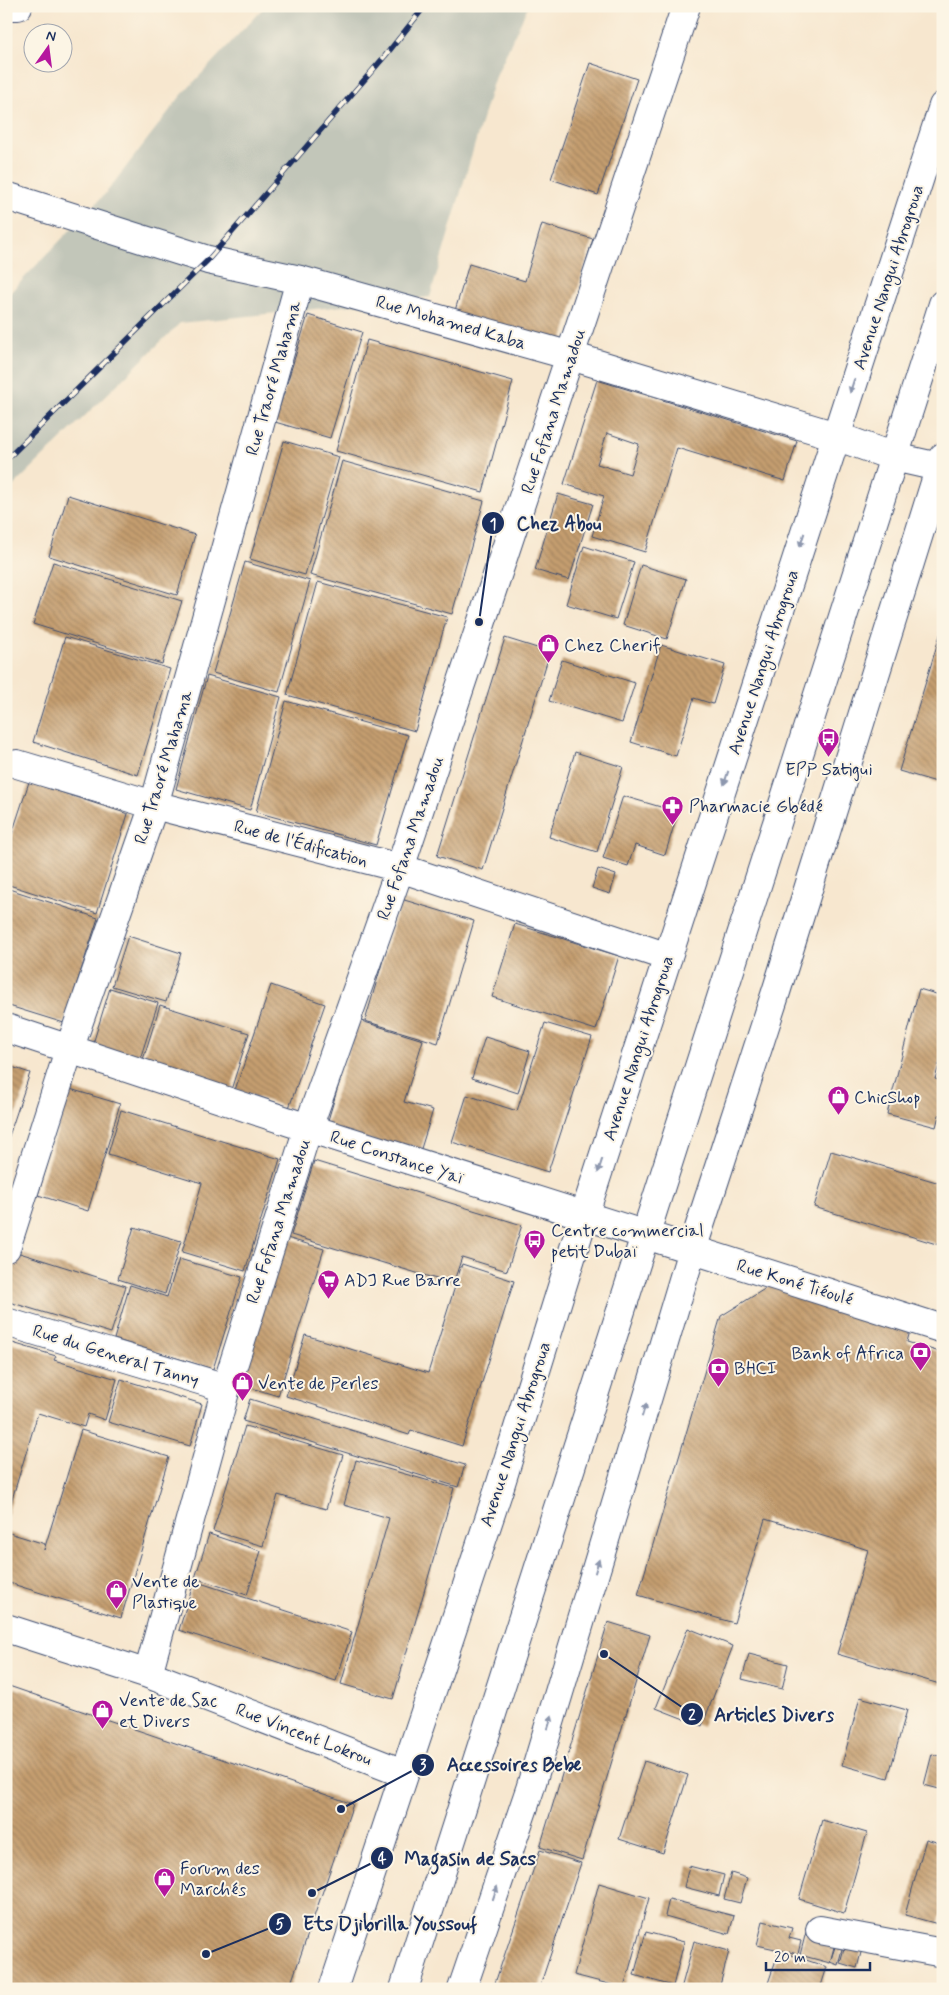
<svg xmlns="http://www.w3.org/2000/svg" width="949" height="1995" viewBox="0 0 949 1995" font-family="Mynerve,sans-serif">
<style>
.industrial{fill:#c2c6b9}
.building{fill:url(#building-back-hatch);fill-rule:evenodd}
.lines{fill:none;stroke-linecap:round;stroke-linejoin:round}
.minor-casing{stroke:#3c4b6f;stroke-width:30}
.minor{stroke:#fff;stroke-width:28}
.rail-casing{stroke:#1b2f5e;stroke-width:5.5}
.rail{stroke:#fcf5e5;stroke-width:4;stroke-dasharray:11;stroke-linecap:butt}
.oneway{fill:#8d97ae}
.labels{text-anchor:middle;stroke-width:4;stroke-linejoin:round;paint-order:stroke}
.street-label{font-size:18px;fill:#1b2f5e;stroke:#fcf5e5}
.poi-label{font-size:18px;fill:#1b2f5e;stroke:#fcf5e5;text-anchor:start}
.leader{fill:none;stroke:#1b2f5e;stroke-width:2}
.callout-dot{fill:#1b2f5e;stroke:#fcf5e5;stroke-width:2}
.mark-label{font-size:15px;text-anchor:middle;font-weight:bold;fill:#fff}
.callout-label{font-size:19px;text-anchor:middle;font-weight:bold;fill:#1b2f5e;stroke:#fcf5e5;stroke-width:4;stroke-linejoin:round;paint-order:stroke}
</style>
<defs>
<pattern id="building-back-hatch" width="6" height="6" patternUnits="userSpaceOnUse" patternTransform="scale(1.25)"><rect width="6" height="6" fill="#c59e6f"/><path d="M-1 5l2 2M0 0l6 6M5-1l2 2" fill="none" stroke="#9f815e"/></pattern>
</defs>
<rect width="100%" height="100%" fill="#fcf5e5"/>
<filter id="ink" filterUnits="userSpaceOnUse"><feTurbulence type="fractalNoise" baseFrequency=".02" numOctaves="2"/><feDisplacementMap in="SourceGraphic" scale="10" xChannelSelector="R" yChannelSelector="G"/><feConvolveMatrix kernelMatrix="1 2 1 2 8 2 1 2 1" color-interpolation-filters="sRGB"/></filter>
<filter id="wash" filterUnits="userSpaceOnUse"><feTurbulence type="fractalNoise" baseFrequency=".0096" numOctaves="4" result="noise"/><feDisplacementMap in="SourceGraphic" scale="20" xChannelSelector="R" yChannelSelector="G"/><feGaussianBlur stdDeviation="1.12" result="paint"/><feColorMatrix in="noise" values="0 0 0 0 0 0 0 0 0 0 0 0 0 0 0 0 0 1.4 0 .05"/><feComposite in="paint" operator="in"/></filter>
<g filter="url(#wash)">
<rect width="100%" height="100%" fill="#f7e7cf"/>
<!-- industrial -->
<path class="industrial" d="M265,6h263l-35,76 -63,215 -250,26 -174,170v-196l100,-104 74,-96z"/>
<g id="blocks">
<!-- building -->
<path class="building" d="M590,63l47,16 -39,116 -47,-16z
M542,224l51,15 -32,106 -107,-31 15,-50 56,17z
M308,315l54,17 -32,106 -55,-16z
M367,340l146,41 -30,111 -147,-41z
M597,380l200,61 -12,40 -108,-33 -32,104 -53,-16 12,-40 -40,-12zM607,433l32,11 -9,30 -33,-10z
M284,441l55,16 -34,118 -55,-16z
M342,461l142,40 -32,113 -142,-39z
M558,494l35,10 -24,76 -34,-10z
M68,495l127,40 -18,60 -128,-39z
M584,546l50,16 -18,57 -50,-15z
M53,562l129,39 -20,63 -129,-40z
M245,562l65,19 -31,111 -66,-19z
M641,565l45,14 -19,60 -44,-14z
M318,582l129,35 -32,114 -128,-36z
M943,625v159l-44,-13z
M65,637l105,32 -32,106 -105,-33z
M505,638l45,14 -67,218 -46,-14z
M661,645l64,20 -12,39 -19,-6 -18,58 -45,-14z
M562,660l73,23 -13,40 -73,-22z
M207,676l74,21 -31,113 -74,-21z
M286,701l122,34 -32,110 -120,-33z
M575,752l48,15 -26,85 -48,-15z
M29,782l99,32 -31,99 -91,-29v-32z
M623,796l55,16 -13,43 -30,-10 -7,21 -25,-8z
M598,869l18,6 -6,19 -18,-6z
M6,888l92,30 -34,105 -58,-18z
M401,899l73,22 -36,122 -73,-22z
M515,924l104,32 -23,74 -104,-33z
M128,936l53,17 -15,49 -54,-16z
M271,985l54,19 -36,104 -54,-18z
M110,988l48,15 -19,59 -47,-15z
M919,989l24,7v55l-8,28 8,2v19l-7,27 -49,-13z
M160,1005l89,28 -18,57 -89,-27z
M358,1020l65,20 -19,62 29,8 -14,45 -93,-28z
M545,1023l47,14 -44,135 -96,-30 15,-47 50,16z
M485,1037l45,14 -12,42 -46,-15z
M6,1065l24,8 -23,69h-1z
M70,1089l50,15 -32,107 -50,-16z
M121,1110l159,49 -35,112 -63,-19 20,-69 -94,-29z
M831,1151l112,33v62l-129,-39z
M314,1161l208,64 -15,46 -45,-14 -9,27 -162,-49z
M134,1227l47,14 -16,53 -47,-15z
M280,1236l44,13 -46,147 -43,-13z
M10,1250l116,36 -15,47 -105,-32v-38z
M179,1259l63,18 -29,92 -99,-30 16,-54 37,12z
M462,1264l52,17 -52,165 -51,-16 -2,5 -123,-39 19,-61 123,38z
M771,1285l140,42 -4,15 36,11v332l-106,-31 31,-104 -21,-7 -82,-24 -31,104 -96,-28 83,-279z
M6,1341l50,15 -2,4 63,19 -12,41 -17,-6 -4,13 -46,-14 -31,103z
M121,1379l81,25 -12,42 -82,-24z
M250,1399l215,66 -7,22 -215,-66z
M245,1426l98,29 -17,54 -48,-14 -15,51 -50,-15z
M81,1430l88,27 -48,161 -115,-36v-50l39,12 -1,6z
M356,1460l98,28 -61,211 -52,-15 48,-166 -45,-13z
M209,1534l52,17 -14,44 -52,-17z
M194,1581l158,51 -16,49 -157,-51z
M608,1622l42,13 -68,225 -42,-13z
M688,1628l45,18 -31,80 -46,-18z
M749,1654l39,10 -6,25 -40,-10z
M6,1685l347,119 -64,185h-283z
M860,1697l47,13 -19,68 -46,-13z
M932,1754l11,3v33l-19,-5z
M644,1761l44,14 -25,78 -44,-14z
M822,1820l45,13 -23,80 -45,-14z
M926,1839l17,5v65l-5,15 -33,-9z
M540,1850l41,13 -42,126h-46z
M689,1866l35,9 -5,21 -35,-9z
M731,1873l16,5 -7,25 -16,-4z
M599,1883l50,15 -25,90 -50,-13z
M669,1899l65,17 -5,18 -64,-18z
M763,1921l29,7 -3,10 12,3 -3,13 -41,-9z
M646,1932l38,10 -11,44 -39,-11z
M806,1932l30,7 -6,24 -30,-8z
M847,1937l17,4 -7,27 -17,-5z
M694,1941l35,10 -10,38h-38z
M835,1947l7,2 -4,16 -8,-3z
M779,1951l48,16 -7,22h-54z"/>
</g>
</g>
<g filter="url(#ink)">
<use href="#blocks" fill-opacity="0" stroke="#3c4b6f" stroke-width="1"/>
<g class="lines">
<defs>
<path id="minor" d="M7,6h11
M6,196l202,64 92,20 271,76 265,80 58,21 49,11
M17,764l137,41 246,63 268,89
M6,1028l302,100 635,201
M6,1248l63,-198 85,-245 146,-525
M6,1322l220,66
M6,1628l142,46 255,99
M148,1674l78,-286 82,-260 92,-260 286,-862
M820,1930l123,23
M333,1989l167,-503 84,-270 359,-1110
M404,1989l539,-1685
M462,1989l68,-200 162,-539 84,-258 167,-535"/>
</defs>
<!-- minor casing -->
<use href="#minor" class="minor-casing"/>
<!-- minor -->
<use href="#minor" class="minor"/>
<defs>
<path id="rail" d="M6,460l202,-200 177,-204 40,-50"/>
</defs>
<!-- rail casing -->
<use href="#rail" class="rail-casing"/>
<!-- rail -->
<use href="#rail" class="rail"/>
</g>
<!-- one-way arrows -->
<defs><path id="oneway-solid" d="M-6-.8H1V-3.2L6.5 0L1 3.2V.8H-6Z" transform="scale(1.25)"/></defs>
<g class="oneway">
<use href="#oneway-solid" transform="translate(852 386) rotate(108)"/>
<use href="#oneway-solid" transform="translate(802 540) rotate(108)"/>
<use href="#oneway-solid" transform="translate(726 778) rotate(108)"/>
<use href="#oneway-solid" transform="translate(600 1166) rotate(108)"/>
<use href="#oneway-solid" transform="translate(644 1410) rotate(-73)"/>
<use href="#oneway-solid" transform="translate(597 1566) rotate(-73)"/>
<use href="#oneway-solid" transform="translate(550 1722) rotate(-73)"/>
<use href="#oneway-solid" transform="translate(495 1893) rotate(-71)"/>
</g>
</g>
<!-- icons -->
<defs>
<symbol id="shop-pin" viewBox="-11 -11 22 30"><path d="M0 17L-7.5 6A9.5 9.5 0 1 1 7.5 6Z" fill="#b5179e" stroke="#fcf5e5"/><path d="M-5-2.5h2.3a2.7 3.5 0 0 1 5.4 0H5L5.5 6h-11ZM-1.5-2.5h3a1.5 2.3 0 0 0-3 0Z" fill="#fff"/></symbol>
<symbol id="bus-pin" viewBox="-11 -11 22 30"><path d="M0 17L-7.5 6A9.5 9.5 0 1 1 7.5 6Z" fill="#b5179e" stroke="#fcf5e5"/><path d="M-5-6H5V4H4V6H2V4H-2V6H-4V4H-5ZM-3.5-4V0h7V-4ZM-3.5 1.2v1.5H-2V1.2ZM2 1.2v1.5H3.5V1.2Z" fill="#fff"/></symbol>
<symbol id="pharmacy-pin" viewBox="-11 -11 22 30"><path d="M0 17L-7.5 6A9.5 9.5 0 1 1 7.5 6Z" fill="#b5179e" stroke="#fcf5e5"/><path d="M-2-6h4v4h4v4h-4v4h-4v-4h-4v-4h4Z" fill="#fff"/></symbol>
<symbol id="supermarket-pin" viewBox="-11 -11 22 30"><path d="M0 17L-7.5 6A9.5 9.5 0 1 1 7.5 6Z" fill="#b5179e" stroke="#fcf5e5"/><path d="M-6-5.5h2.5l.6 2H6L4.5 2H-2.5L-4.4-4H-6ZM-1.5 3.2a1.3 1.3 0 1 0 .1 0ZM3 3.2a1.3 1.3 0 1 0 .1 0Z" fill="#fff"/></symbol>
<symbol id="bank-pin" viewBox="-11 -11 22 30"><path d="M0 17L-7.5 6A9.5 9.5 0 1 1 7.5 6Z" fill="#b5179e" stroke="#fcf5e5"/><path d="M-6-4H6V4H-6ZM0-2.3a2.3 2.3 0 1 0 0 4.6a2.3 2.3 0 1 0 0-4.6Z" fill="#fff"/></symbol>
</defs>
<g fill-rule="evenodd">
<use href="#shop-pin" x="536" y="632" width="25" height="34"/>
<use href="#bus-pin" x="816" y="726" width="25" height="34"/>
<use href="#pharmacy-pin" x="660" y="794" width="25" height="34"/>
<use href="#shop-pin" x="826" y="1084" width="25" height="34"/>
<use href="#bus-pin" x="522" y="1228" width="25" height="34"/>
<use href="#supermarket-pin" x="316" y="1268" width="25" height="34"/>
<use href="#bank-pin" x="908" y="1340" width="25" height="34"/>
<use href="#bank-pin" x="706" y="1356" width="25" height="34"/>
<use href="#shop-pin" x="230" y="1370" width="25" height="34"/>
<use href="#shop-pin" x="104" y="1578" width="25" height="34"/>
<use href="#shop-pin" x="90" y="1698" width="25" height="34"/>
<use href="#shop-pin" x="152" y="1866" width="25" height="34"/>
</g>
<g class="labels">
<!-- street labels -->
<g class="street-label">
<text transform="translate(888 277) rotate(-72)" y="6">Avenue Nangui Abrogroua</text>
<text transform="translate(451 322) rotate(16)" y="6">Rue Mohamed Kaba</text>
<text transform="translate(273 378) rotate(-74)" y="6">Rue Traoré Mahama</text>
<text transform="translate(553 411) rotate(-72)" y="6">Rue Fofana Mamadou</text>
<text transform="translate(763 662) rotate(-72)" y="6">Avenue Nangui Abrogroua</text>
<text transform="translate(163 767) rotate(-73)" y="6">Rue Traoré Mahama</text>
<text transform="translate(410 838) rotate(-71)" y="6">Rue Fofana Mamadou</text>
<text transform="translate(301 843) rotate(15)" y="6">Rue de l'Édification</text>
<text transform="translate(638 1048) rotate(-72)" y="6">Avenue Nangui Abrogroua</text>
<text transform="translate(397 1157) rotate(18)" y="6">Rue Constance Yaï</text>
<text transform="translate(278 1221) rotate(-72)" y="6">Rue Fofana Mamadou</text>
<text transform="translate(795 1282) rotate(17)" y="6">Rue Koné Tiéoulé</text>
<text transform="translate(116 1355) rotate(17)" y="6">Rue du General Tanny</text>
<text transform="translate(515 1434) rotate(-72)" y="6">Avenue Nangui Abrogroua</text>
<text transform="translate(304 1734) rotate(21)" y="6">Rue Vincent Lokrou</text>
</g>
<!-- poi labels -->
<g class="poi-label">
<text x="564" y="651">Chez Cherif</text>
<text x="829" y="775" text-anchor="middle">EPP Satigui</text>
<text x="689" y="812">Pharmacie Gbédé</text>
<text x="854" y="1103">ChicShop</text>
<text x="551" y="1236">Centre commercial<tspan x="551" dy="21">petit Dubaï</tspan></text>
<text x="344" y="1286">ADJ Rue Barre</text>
<text x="904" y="1359" text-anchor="end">Bank of Africa</text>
<text x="734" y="1374">BHCI</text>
<text x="258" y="1389">Vente de Perles</text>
<text x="132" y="1587">Vente de<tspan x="132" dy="21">Plastique</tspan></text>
<text x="119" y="1706">Vente de Sac<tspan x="119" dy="21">et Divers</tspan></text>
<text x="180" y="1874">Forum des<tspan x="180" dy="21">Marchés</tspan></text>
</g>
</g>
<!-- callouts -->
<path class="leader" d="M479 622L493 523M604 1654L692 1714M341 1809L423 1765M312 1893L382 1858M206 1954L280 1924"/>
<g class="callout-dot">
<circle cx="479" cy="622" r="5"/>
<circle cx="604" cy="1654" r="5"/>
<circle cx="341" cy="1809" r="5"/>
<circle cx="312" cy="1893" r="5"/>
<circle cx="206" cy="1954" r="5"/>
<circle cx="493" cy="523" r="12"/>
<circle cx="692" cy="1714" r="12"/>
<circle cx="423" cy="1765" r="12"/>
<circle cx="382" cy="1858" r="12"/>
<circle cx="280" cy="1924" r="12"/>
</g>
<g class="mark-label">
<text x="493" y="529">1</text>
<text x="692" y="1720">2</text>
<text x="423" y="1770">3</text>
<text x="382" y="1863">4</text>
<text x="280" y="1929">5</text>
</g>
<g class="callout-label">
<text x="559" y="530">Chez Abou</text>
<text x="774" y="1721">Articles Divers</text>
<text x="514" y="1771">Accessoires Bebe</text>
<text x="470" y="1865">Magasin de Sacs</text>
<text x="390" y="1930">Ets Djibrilla Youssouf</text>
</g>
<!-- margin -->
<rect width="949" height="1995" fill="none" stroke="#fcf5e5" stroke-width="25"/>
<!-- north arrow -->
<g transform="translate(48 48) rotate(14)"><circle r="24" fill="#fcf5e5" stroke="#a2a6af"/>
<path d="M0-4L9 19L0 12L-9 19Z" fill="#b5179e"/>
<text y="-8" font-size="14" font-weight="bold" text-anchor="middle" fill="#1b2f5e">N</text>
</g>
<!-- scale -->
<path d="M766 1962v8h104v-8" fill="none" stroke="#1b2f5e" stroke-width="2.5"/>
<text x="774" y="1962" font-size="15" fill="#1b2f5e" stroke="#fcf5e5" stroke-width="4" paint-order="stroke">20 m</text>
</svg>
